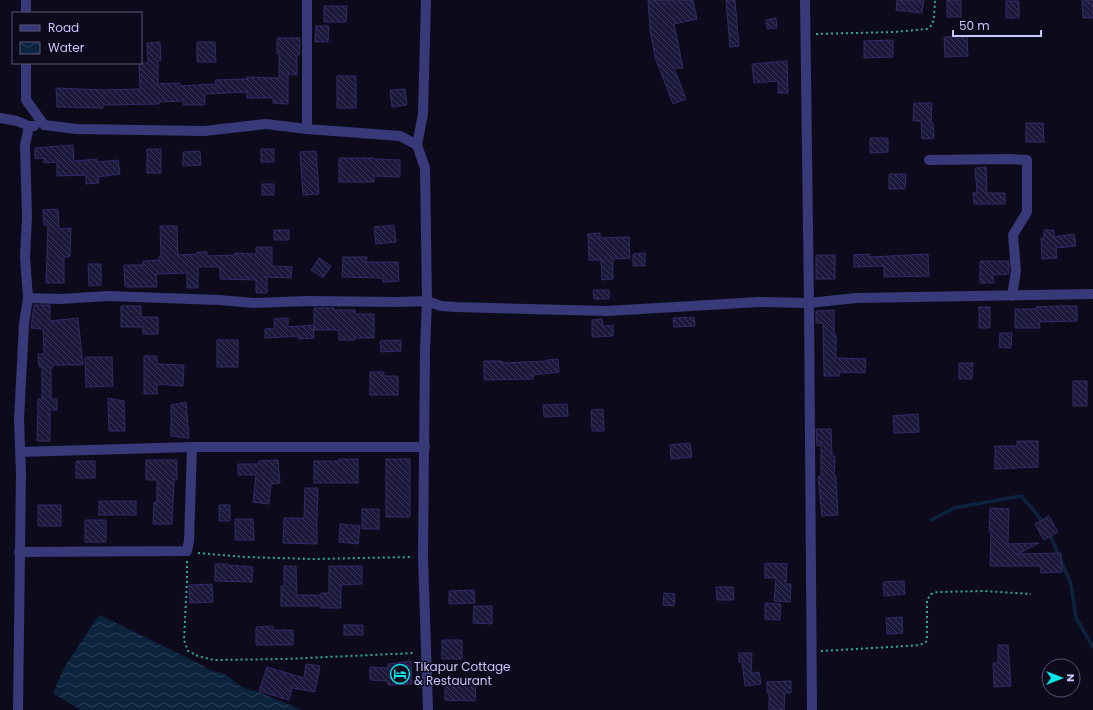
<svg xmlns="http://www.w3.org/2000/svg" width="1093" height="710" viewBox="0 0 1093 710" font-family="Poppins,sans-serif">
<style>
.water{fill:url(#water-waves)}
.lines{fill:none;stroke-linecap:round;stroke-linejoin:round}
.stream{stroke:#0c233e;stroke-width:3.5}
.building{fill:url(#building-back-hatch);stroke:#322a67}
.path{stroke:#2fa998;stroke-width:2;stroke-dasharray:2 3;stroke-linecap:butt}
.minor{stroke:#373979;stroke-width:10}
.labels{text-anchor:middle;stroke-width:3;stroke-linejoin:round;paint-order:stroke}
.poi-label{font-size:12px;fill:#c8c6fe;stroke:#0d0b1b;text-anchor:start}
</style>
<defs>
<pattern id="water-waves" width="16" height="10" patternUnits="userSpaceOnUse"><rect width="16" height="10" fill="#0c233e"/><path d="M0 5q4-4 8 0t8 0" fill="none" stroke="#2e415b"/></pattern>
<pattern id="building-back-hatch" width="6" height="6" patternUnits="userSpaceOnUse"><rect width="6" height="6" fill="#1c183b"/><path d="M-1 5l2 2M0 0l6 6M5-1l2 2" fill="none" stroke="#3c3858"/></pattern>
</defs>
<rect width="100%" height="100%" fill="#0d0b1b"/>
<!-- water -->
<path class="water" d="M99,615c29,14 59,28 89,43 8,4 16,9 24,13 4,1 9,1 12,3 13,7 15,15 32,17l46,19h-221l-28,-17 11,-25z"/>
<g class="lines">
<!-- stream -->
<path class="stream" d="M931,520l23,-12 67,-12 11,12 12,16
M1049,533l22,51 5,34 17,29"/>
</g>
<!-- building -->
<path class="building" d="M648,0h45l4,19 -23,5 9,44h-9l12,31 -13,5 -18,-47 -5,-28z
M726,0h9l4,46 -9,1z
M897,0h27l-2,13 -26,-3z
M947,0h14v17h-14z
M1082,0h11v18h-10z
M1006,1h13v17h-13z
M324,6h23l-1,16h-22z
M776,18l1,10 -10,1 -1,-9z
M316,26h13l-1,16h-13z
M967,36l1,20 -23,1 -1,-20z
M277,38h23l-1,17h-2v20l-9,-1v30l-15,-1v-5h-26v-6l-42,2v11h-22v-4l-24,1v2l-56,1v3l-46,-1 -1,-19 47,2 37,-1 -1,-26h9l-1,-20 13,-1 1,18 -3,1v23l22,-1v3l36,-2 -1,-4 32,-1v-2l32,1v-24h-2z
M893,40v17l-29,1v-17z
M197,42h18l1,20h-19z
M787,61l1,32h-10v-12l-24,2 -2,-19z
M337,76h19v32h-19z
M405,89l2,16 -15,2 -2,-17z
M914,103h18l-1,20h2l1,15 -12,1 -1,-18h-8z
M1026,123h17l1,19h-18z
M870,138h18v14l-18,1z
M73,145l1,16 23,-2v3l21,-2 2,14 -22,3 1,6 -13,1v-9l-29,1v-14l-13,1v-5l-9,1v-11z
M147,149h14v24h-14z
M261,149h13v13h-13z
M200,151l1,14 -18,1v-14z
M316,151l3,43 -16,1 -3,-43z
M339,158h35v1l26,1v17l-26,-1v6h-35z
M986,167l1,26h18v11h-31l-1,-11h4l-2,-25z
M889,174h17l-1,15h-16z
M262,184h12v11h-12z
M58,209l1,20 12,-1 -1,29h-6v26h-18l2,-58h-4l-1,-15z
M394,225l2,17 -20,2 -2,-17z
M160,226h17l1,29 19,-1v-2h10v4l28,-1v-2l21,1v-7h16v19l20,1 -1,11 -24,-1v16h-11v-13l-36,-1v-12h-22v21h-11v-15l-31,1 1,13h-32l-1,-22h19v-4l16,-1v-4h2z
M274,230h15v10h-15z
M1044,230h10v7l20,-3 2,12 -20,2 1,10 -15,1 -1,-21h3z
M600,233v5l29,-1 1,21 -17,1v20l-11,1 -1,-20h-12l-1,-26z
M645,253v13h-12v-12z
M870,254v3l58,-3 1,22 -45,1v-11l-30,1v-12z
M816,255h19v24h-19z
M343,257h24l-1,5h32l1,19 -16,1v-4l-41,-1z
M319,258l12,8 -8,12 -12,-8z
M980,261h29v13l-16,1 1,8h-14z
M88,264h13v21l-12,1z
M593,290h16v9h-15z
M34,305h16v16l28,-3 5,47h-30v2h-2v32h6v11h-7v31h-13l1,-42h4v-32h-3l-1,-13h6l-1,-25 -12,-1z
M121,306h20v11h17v17h-15v-7h-22z
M1058,306h19v15l-38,1 1,6h-25v-19h21v-2z
M979,307h11v21h-11z
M314,308h20v2h21v4h19v24h-19v2h-16v-10h-25z
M834,310v24h2v24l30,1 -1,14 -26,-1v4h-15l-1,-53h-7v-12z
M694,317l1,9 -21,1 -1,-9z
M288,318v9l25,-2 1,13 -16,1v-3l-33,2v-9l10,-1 -1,-9z
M602,319l1,7 10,-1v11l-21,1v-17z
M1000,333h12l-1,15 -12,-1z
M217,340h21v27h-21z
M401,340v11l-20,1 -1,-11z
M144,356h13v8l27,1 -1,21 -26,-2v10h-13z
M85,357h27l1,29 -27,1z
M558,359l1,13 -26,3v4l-49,1v-19h18v2l45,-2v-1z
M959,363h14l-1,16h-13z
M370,372h14v4h14v19h-28z
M1073,381h14v25h-14z
M108,398l16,3 1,30h-16z
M186,402l3,36 -18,-2v-31z
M567,404l1,12 -24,1 -1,-12z
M603,409l1,22h-12l-1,-21z
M918,414l1,18 -25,1 -1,-17z
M816,429h15l1,27h3l-1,20h2l2,39 -16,1 -4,-39 3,-1v-31l-4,1z
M1017,441h21v26l-43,2v-23h22z
M690,443l2,14 -21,2 -1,-14z
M339,459h19v24h-44v-22h25z
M386,459h24v58h-24z
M146,460h31v20h-3l-2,44h-19l1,-22 3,1v-23h-11z
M278,460l2,23 -9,1 -2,20 -16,-2 3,-27h-18v-11h21v-3z
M76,461h19v17h-19z
M305,488h13l-1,31v25l-34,-1 1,-25h20z
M99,501h37v14h-37z
M38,505h23v21h-23z
M219,505h11v16h-11z
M990,508l19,1 -1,35 31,-1 -21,11 43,-1 1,19 -21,1 -1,-7h-50l1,-34h-2z
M362,509h17v20h-17z
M1049,516l9,16 -14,8 -9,-16z
M235,519h18l1,21h-19z
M85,520h21v22h-21z
M340,524l20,2 -2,18 -19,-2z
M765,563l22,1 -1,20h5l-1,18 -16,-1 2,-23h-11z
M215,564h13v1l25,2 -1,15 -37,-1z
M284,566h12l1,29h24v-2h8v-27h33v18l-21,1v23h-20v-2h-40v-20h3z
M904,581l1,13 -21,2 -1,-14z
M212,584l1,18 -23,1 -1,-18z
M716,587h17l1,13h-17z
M474,590l1,13 -26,1v-13z
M664,593l11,1 -1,12 -11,-1z
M765,603l16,1 -1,16 -15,-1z
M474,606h18v18l-19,-1z
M902,617l1,16 -16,1 -1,-16z
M344,625h19v10h-19z
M273,626v4h20v15h-37v-18z
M442,640h20v19h-20z
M998,645h10l3,41 -17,1 -1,-24h5z
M739,653h13l-1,20 8,-1 2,12 -16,2 -3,-24h-3z
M411,661l1,23 -24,1v-4l-18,-1v-13l18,1v-4z
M306,664l14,2 -5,26 -23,-4 -3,12 -30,-9 8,-24 37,11z
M445,681l31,1 -1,19 -30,-1z
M791,681v12h-6l-1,17h-15v-17h-2v-11z"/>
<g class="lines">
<!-- path -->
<path class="path" d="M816,34l78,-2 33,-3 5,-4 2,-7 1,-18
M198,553l47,4 67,2 101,-2
M187,561v20l-3,59 4,11 10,5 16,4 70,-1 131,-6
M821,651l86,-5 13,-1 6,-3 1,-4v-38l4,-6 6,-2 47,-1 47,3"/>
<!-- minor -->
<path class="minor" d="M805,0l4,303 3,407
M26,13v-13
M26,63v37l18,25 33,4 127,2 62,-7 41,5 93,7 17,9 8,23 2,133 14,5 15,1 151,4 152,-9 50,1 47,-5 237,-4
M0,118l17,3 12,5h5
M307,129v-129
M417,145l6,-31 3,-114
M929,160l80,-1 18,1v52l-14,23 3,36 -4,25
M28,298l32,1 48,-3 111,4 35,3 54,-2 90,1 29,-1 -2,49 -2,207 5,153
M20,452l172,-5
M19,552l168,-1 2,-10 3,-94h233
M18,710l3,-237 -2,-53 5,-96 4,-26 -3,-41 2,-40 -2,-72 4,-19"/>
</g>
<!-- icons -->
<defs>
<symbol id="hotel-ring" viewBox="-11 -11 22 22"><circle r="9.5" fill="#0d0b1b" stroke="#05e5ea" stroke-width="1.5"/><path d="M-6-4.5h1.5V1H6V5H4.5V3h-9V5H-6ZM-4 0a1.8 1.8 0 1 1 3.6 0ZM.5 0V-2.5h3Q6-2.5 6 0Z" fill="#05e5ea"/></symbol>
</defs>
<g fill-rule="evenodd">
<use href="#hotel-ring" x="389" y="663" width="22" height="22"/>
</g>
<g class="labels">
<!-- poi labels -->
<g class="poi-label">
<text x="414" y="671">Tikapur Cottage<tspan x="414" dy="14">&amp; Restaurant</tspan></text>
</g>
</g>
<!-- legend -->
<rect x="12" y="12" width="130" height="52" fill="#0d0b1b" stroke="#585676"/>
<rect x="20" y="25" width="20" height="6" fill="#373979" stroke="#585676"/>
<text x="48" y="32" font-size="12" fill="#c8c6fe">Road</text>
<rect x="20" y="42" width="20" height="12" fill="url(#water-waves)" stroke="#585676"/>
<text x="48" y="52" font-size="12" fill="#c8c6fe">Water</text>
<!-- north arrow -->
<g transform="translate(1061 678) rotate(90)"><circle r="19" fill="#0d0b1b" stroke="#585676"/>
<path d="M0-3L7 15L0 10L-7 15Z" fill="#05e5ea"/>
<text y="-6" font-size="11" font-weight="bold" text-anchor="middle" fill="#c8c6fe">N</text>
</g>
<!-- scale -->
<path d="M953 30v6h88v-6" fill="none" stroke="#c8c6fe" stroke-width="2"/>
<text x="959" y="30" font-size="12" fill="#c8c6fe" stroke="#0d0b1b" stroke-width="3" paint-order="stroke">50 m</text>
</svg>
